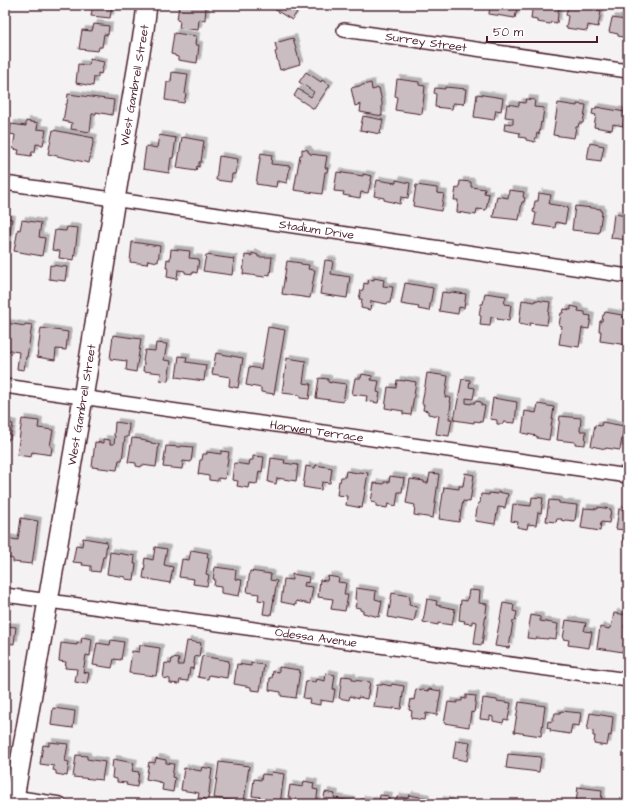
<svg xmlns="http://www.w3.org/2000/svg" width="633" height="809" viewBox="0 0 633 809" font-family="'Architects Daughter',sans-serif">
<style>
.building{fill:#cabdc1;stroke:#4a1f2b;filter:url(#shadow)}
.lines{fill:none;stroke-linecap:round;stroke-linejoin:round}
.street-casing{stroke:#4a1f2b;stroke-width:16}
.secondary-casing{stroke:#4a1f2b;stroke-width:22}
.street{stroke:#fff;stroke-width:13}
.secondary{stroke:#fff;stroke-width:19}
.labels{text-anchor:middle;stroke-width:3.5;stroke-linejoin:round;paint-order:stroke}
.street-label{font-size:12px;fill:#4a1f2b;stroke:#fff}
</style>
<defs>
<filter id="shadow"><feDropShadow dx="3.5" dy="-3.5" stdDeviation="0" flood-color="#0004"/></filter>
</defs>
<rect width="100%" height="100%" fill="#f4f2f2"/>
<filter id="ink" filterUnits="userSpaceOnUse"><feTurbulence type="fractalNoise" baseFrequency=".025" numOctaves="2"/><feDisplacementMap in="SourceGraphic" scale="8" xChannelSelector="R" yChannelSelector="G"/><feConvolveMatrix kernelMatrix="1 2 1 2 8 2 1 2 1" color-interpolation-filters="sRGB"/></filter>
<g filter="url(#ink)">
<!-- building -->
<path class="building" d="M92,5h20l-2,13 -19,-2 2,-11z
M179,5h16l11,2 -1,13 -6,-1 -1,11 -19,-2 1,-7 -3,-1z
M276,5h25l-9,15 -18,-11z
M449,5h21v5l-21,-3z
M490,5h28l-3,13 -26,-4z
M530,5h29l-2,18 -6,-1 -1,2 -13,-2v-2l-6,-1 1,-9 -3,-1z
M570,5h12l-1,3h3l1,-3h11l-1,5 6,1 -3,16 -10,-2 -1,6 -21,-3 2,-12 -2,-1 2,-9h2z
M628,14v24l-10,-2v-2l-9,-2 3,-14 14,2z
M94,24l15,2 -1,9 -4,-1 -2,13h-3l-1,4 -19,-2 3,-19 10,1z
M174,33l22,3 -1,9h4l-2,18 -19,-3v-3l-3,-1v-1l-4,-1z
M293,38l7,26 -20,6 -5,-18 2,-1 -2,-8z
M90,59l14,3 -3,12 -3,-1v4h-4l-1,9 -17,-3 2,-19 11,1z
M172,72l16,2 -3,20h1l-2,9 -19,-3 2,-18h4z
M306,72l15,10 1,-2 8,5 -16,24 -20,-13 4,-7 13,8 3,-5 -15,-10z
M397,79l22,3v3l6,1 -3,28 -27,-4 2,-13 -2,-1z
M371,83l1,7 7,-2 3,14v14l-22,-4 1,-8 -6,2 -4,-18z
M445,87l21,2 -2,15 -11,-1 -1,6 -17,-2 1,-13 -2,-1 1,-5 10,1z
M68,94l46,6 -2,15 -16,-3v2h-4l-2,18 -19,-3 1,-6 -9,-2 3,-17h1z
M477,94l26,4 -2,13 -5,-1 -2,10 -20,-3z
M526,99l9,1 -1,7 10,1 -2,15 -1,-1 -2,12 -2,-1 -2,9 -9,-2v-2l-7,-1 1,-4 -16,-3 1,-7 8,1v-6l-8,-1 2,-13 12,2v-4l6,1z
M558,103l19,3v-2l9,1 -3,18h-4l-1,4h-2l-2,11 -21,-3z
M596,107l29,5 -2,14 -10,-2 -1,6 -18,-3 2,-12 -4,-1 1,-5h3z
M363,116l20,4 -3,14 -20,-4z
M26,121l12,2 -1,6 9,1 -3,15 -7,-1 -1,8h-3l-1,4 -13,-2 1,-4 -6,-1 2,-14 -5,-1 1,-10 15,2z
M53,130l41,8 -5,25 -41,-9z
M159,135l17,3 -3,20h-2l-2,15 -26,-4 3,-23 11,2z
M182,137l22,4 -3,21h-2v5l-2,-1 -1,5 -19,-3z
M590,143l14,3 -3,15 -14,-2z
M302,149l6,1v2l2,1v1l17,2 -2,12h3l-1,4h-2l-3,22 -28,-4 6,-35h2z
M261,153l11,2 -1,9 19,2 -3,17 -10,-2 -1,6 -20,-3z
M219,156l19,3 -3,15h-3l-1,8 -15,-2z
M337,172l26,4v-2l9,2 -4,17 -7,-1 -1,6 -17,-3 1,-3 -10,-1z
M377,180l19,3v-3l14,3 -2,15 -7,-1 -1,7 -16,-4v-2l-10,-2z
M460,181l11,1v5l14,2 -1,4 5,1 -3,16 -9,-1 -1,6 -19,-3 1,-12h-4l2,-12 3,1z
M416,185l21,3v5l7,1 -3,17 -28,-5z
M509,190l15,2 -1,5 2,1 -1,4h-2l-3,18 -26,-3 4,-21 11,2z
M539,193l12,2 -2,9 19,3 -3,17 -9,-2 -1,6 -21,-3 2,-12 -3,-1 2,-11h3z
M575,206l26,3v3h1l-3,21 -27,-3z
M628,209v31l-17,-2 3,-24 13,2z
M5,218l7,1 -5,34h-2z
M22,220l19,3 -2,14 6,1 -3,18 -28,-5 4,-22 2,1z
M67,227l11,1 -4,32 -15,-2 1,-7 -8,-1 3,-20 11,1z
M132,242l28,4 -2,16 -10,-2 -1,4 -17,-2z
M171,249l19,2 -1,7 10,1 -2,14 -4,-1v2l-8,-1v-2l-7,-1 -1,9 -10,-2 1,-9h-2l1,-9 3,1z
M252,253l6,2v2h14l-2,18 -4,-1 -1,3 -22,-3 2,-19 7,1z
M206,255l28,4 -2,16 -29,-4z
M325,260l8,1 -2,13 19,3 -3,21 -27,-4z
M287,261l14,2v1l8,1 -1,4 7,1 -5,28 -28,-4z
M50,265l17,2 -2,14 -16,-2z
M374,278l10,2 -1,6 10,1 -3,16h-3v1l-16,-3 -1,9 -9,-2 1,-9h-3l2,-9h2l1,-7 4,1 1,-5 5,1z
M405,283l28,5 -4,23 -11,-2 1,-2 -18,-3z
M442,292l8,1 1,-1 15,2 -2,14 -5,-1 -1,7 -19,-3z
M485,293l21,3 -2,8 7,1 -2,16 -12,-2 1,-1 -7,-1 -1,9 -10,-1 1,-9 -2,-1 2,-11h2z
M522,300l13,2v-2l15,2 -3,23 -17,-2 -1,3 -10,-2z
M571,306l8,2 -1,3 7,1v3l6,1 -2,13 -7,-1 -3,19 -20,-3 3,-18 -3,-1 2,-12h2l1,-4 7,1z
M605,312l17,3v3l6,1v26l-28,-4 1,-10h-2l1,-10h2l1,-6h1z
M6,323l19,3v-2l7,1 -5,32h-1l-2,13 -7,-1 2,-17 -14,-2v-20z
M268,327l17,3 -11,64 -13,-2v-4l-15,-3 3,-18 12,2z
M41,328l27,4 -2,18 -10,-1 -1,11 -18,-3z
M113,335l28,4 -5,33 -10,-2 1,-9 -17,-2z
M156,343l11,1 -3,16 7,1 -3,20 -8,-1 1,-7 -18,-2 1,-9 -1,-1 2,-11 10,1z
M216,353l27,5 -5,30 -9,-2 1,-9 -18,-3z
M179,356l8,1 -1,5 20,3 -2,16 -28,-4z
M287,358l19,3 -3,22 8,1 -2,15 -9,-1v-3l-18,-2z
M427,373l21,3 -3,21 6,1 -1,4h1l-2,17h3l-3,17 -13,-2 3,-18 -11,-2v-3l-5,-1 1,-6h-2z
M362,374l10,2 -1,4 8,1 -2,11 3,1 -2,10 -12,-2 1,-5 -15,-2 3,-16h6z
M319,378l9,1v3l3,1v-1l15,2 -3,18 -27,-4z
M462,379l8,1 -1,7 6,1 -2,11 -7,-1v5l5,1v-1h4v-2l6,1v3l4,1 -3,16 -8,-1v2l-20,-3z
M397,380l8,1v-1l11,2 -5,33 -8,-1v-3l-18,-3 3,-21 8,1z
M493,398l24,4 -2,21 -12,-1v2h-6v-4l-7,-1z
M538,404l16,3 -5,33 -12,-2v-2l-15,-3 3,-22 11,2z
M560,416l21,2 -1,13h6l-1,14 -10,-1v-2l-18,-2z
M22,419l17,2 -1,7 15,2 -3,16 2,1 -1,8 -19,-3 -1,5 -14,-2z
M5,422l8,2 -3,15h-4l-1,6z
M115,422l14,2 -1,13h-3l-3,23h-3l-2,10 -25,-3 3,-25 8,1v-4l7,1v4h4l1,-8h-1z
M602,422l22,4 -4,24 -14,-2v1l-15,-3 4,-21 6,1z
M132,438l9,1v1l10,2v1l8,1 -3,23 -14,-2 -1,2 -5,-1v-3l-8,-1z
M166,446l15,1v-1l12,1 -2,15 -8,-1 -1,8 -19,-2z
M221,451l8,1 -4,27 -7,-1v3l-9,-1v-4l-11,-2 2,-14h2l1,-6h4v-2l14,2z
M253,456l11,1 -2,15 -3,-1 -2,13 -8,-1 -1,5 -11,-2 1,-5 -6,-1 2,-17 15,2 1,-5h3z
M271,458l14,2 -1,3 14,2 -2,16 -19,-3 -1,6 -8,-2z
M316,465l16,3 -2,15 -8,-1 -1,8 -18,-3 3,-21 9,2z
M346,471l12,2 1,-1 9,1 -6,35 -16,-3 1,-9 -10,-1 2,-14 1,1 1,-5h4z
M430,473l9,1 -6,44 -19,-3 1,-10 -9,-2 4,-24 14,2v2h4z
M465,473l9,2 -4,27 -7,-1 -4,21 -20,-3 5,-32 15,2v-3h4z
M390,476l14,2 -2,14h-4l-2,14 -8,-2 -1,4 -11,-2v-3l-5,-1 3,-19 10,1v-2h5z
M498,492l10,2 -3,14 -7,-1 -3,17 -20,-3 3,-18h2l1,-9 8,1v-2l9,1z
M532,497l11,1 -2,15 -3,-1 -2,13 -8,-1 -1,5 -10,-2 1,-5 -7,-1 2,-17 18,2z
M549,500l10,1v2l18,2 -2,16 -10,-1 -1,1 -3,-1 1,-1h-5l-1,3 -10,-1z
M598,507l13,2 -2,14 -8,-1 -1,9 -19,-3 3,-20 14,1z
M619,509l9,1v32l-5,-1 2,-11 -9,-1z
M21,518l17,3 -6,43 -19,-2v-3l-8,-2v-19l13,2z
M83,538l24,4 -2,15h-2l-3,15 -9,-1v-5l-9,-1 1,-2 -10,-1 3,-17 6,1z
M155,547l12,2 -3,16 9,2 -3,16 -27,-5 2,-13 -1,-1 1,-6 8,2z
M191,550l17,3 -1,5h2l-3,16 3,1 -2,11 -14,-2 1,-5 -15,-2 3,-18 7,1z
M110,552l25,4 -1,8h2l-2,16 -9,-1v-2l-18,-3z
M215,567l21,3 -1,9 7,1 -3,16 -18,-3v-6l-7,-1 1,-7h-2z
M250,571l21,3 -1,6 7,1 -6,34 -8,-1 2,-13 -7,-1 1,-6 -12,-2z
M292,574l17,3 -1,6 -3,-1 -1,4 9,1 -3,17 -14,-3v4l-15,-3 3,-23 8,1z
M328,576l11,2 -1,4 8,1 -2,12h4l-3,16 -14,-2 2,-10 -15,-2 2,-17 7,1z
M356,588l20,3 -1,8 7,2 -3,16 -16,-4v-2l-3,-1v-2l-5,-1 2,-7 -2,-1z
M469,590l11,1 -1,12 8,1 -5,41 -8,-1 3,-22 -5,-1v3l-8,-1 1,-2 -6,-1 2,-20 6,1z
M392,593l18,3 -1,9 8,2 -3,15 -26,-5z
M427,599l10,2 -1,4 19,4 -3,16 -14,-2v2l-15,-3z
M503,603l11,2 -1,6 4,1 -2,9h-2l-4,27 -14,-2z
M614,613l13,2 -3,13h3l-4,24 -26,-4 3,-21 9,2v-1h2z
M531,615l9,2v4l18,3 -2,15 -8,-1v1l-12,-1v1l-9,-1z
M566,620l20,3 -2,8 8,1 -3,16 -21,-3 1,-5 -6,-1z
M5,626l11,1 -2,17 -7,-1 -2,13z
M82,637l10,2 -2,17 -4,-1 -3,17 6,1 -2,11 -12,-2 2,-13 -12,-1 1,-6 -7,-1 2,-18 16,2v-2l4,1z
M111,640l13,2 -3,18 -7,-1 -2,9 -19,-3 4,-22 13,2z
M187,641l14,2 -2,14 -4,-1 -2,13 -3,-1 -2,13 -8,-1 -1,4 -9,-1v-4l-7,-1 2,-15 6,1 1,-6 7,1 -1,6h5z
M140,645l20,3 -4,28 -27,-3 3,-22 7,1z
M202,656l27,5 -2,17 -18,-3 -1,4 -10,-2z
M251,663l13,2 -4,26 -9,-1v-3l-17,-3 3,-20 14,2z
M279,667l21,3 -4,28 -15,-2v-4l-12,-2 1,-12h2l1,-7 6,1z
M326,673l9,2 -2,14h2l-2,13 -13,-2v5l-11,-2 1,-4 -7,-1 3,-17 9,1 1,-3 9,2z
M342,676l10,1v3l18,2 -3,17 -9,-2v2l-8,-3 -1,4 -10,-2z
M382,684l9,2 1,-2 12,2 -3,23 -8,-1v1l-19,-2 3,-22h5z
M416,689l13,2v-2l12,2 -4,24 -11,-2 -1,7 -14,-2 1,-7 -3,-1 2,-11 3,1z
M466,695l10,1 -2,17 -3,-1 -2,15 -25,-4 4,-21 9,1v-2h5v-3l4,1z
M483,698l14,2v1l14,2 -3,17 -4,-1 -1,4 -10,-2v-4l-3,-1v4l-10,-1z
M519,702l26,4 -4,30 -27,-4z
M53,708l22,3 -2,17 -22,-3z
M561,711l20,2 -2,13 -7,-1 -2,9 -20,-3 1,-2 -4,-1 1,-7 4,1v-2l1,1 2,-8h5z
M590,713l23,4 -2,19 -2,-1 -2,11 -13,-2 1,-8h-2v-5l-6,-1z
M456,740l14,2 -3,19 -14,-3z
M49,742l19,2 -3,17 4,1 -2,14 -11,-2v-3l-3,-1 1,-4 -14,-2 3,-19 6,1z
M508,754l33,3 -2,15 -33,-4z
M76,755l11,1v3l18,3 -3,18 -29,-3z
M156,758l10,2v3l8,1 -2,13 3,1 -2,14 -11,-2 1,-6 -3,-1v-1l-14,-3 3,-17 6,1z
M113,759l21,4 -2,8 7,1 -2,15 -11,-2 1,-2 -10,-1v-3l-5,-1 1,-10h-1z
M219,762l30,4 -5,36 -30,-4z
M202,767l10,2 -4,30 -10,-1 1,-5 -18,-3 3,-22 17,3z
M272,772l12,2 -4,30h-11v-3l-8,-1v-3l-9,-1 2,-17 7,1 1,-6 9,1z
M304,781l10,2 -1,6 5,1 -2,14h-26l1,-7h-3l2,-12 13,2z
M578,787l24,3 -1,14h-12l-13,-2z
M325,792l10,2 -1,4 18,3 -1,3h-28z
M380,795l9,1 -1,8h-28l1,-5 18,3z
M409,795l17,3 -1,6h-29l1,-7 11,1z
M440,800l10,2v2h-11z"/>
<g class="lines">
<defs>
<g id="street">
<path id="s1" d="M344,30l284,41"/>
<path id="s2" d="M5,183l623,93"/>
<path id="s3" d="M5,386l623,90"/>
<path id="s4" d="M5,595l623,85"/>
<path d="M7,796l53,8"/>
</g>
<g id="secondary">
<path id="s5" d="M13,804l70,-406 32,-199 29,-170 3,-24"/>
</g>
</defs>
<!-- street casing -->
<use href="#street" class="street-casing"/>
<!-- secondary casing -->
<use href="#secondary" class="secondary-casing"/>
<!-- street -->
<use href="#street" class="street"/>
<!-- secondary -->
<use href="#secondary" class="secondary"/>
</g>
</g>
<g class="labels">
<!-- street labels -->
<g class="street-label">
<text dy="4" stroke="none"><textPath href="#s1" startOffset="83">Surrey Street</textPath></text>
<text dy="4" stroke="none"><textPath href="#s5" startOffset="729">West Gambrell Street</textPath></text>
<text dy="4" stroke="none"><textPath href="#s2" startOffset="315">Stadium Drive</textPath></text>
<text dy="4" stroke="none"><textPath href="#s5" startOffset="405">West Gambrell Street</textPath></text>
<text dy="4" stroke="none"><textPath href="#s3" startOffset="315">Harwen Terrace</textPath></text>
<text dy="4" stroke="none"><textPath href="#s4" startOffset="314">Odessa Avenue</textPath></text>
</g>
</g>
<!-- margin -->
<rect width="633" height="809" fill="none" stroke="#fff" stroke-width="20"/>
<rect x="10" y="10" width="613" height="789" fill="none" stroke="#4a1f2b" stroke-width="1.5" filter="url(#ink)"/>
<!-- scale -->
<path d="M487 36v6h110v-6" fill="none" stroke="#4a1f2b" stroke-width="2"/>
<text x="493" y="36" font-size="12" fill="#4a1f2b" stroke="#ffffff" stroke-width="3" paint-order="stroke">50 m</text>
</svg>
